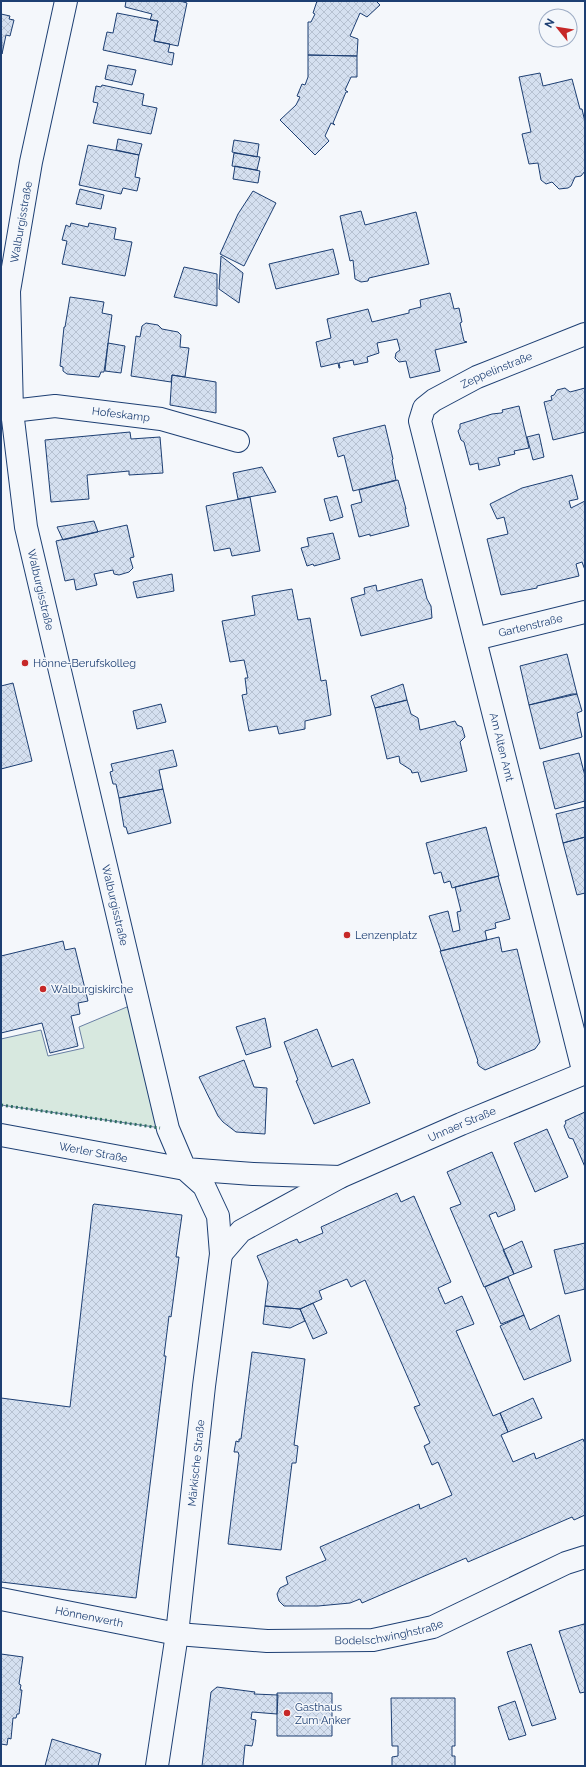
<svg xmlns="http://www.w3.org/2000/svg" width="586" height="1767" viewBox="0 0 586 1767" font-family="Raleway,sans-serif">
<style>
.green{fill:#d7e8df;stroke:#687fa3}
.building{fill:url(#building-cross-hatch);stroke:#1d3f73}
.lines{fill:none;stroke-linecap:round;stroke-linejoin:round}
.minor-casing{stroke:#1d3f73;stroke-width:24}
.major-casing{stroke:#1d3f73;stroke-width:24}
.minor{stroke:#f4f7fb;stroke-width:22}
.major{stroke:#f4f7fb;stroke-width:22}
.hedge{stroke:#2c6c60;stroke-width:3;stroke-dasharray:2 3;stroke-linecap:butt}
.poi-dot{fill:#c62828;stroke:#f4f7fb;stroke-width:1.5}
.labels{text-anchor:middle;stroke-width:3;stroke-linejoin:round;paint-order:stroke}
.street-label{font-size:11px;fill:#1d3f73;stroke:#f4f7fb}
.poi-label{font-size:11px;fill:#1d3f73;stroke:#f4f7fb;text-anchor:start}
</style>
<defs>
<pattern id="building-cross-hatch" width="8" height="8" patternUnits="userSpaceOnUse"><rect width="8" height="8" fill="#d5e0f0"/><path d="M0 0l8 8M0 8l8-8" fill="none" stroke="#b6c1d1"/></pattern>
</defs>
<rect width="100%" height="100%" fill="#f4f7fb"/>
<!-- green -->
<path class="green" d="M134,1004l34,125 -167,-24v-66l40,-9 7,26 36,-8 -5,-21z"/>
<!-- building -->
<path class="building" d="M126,1h54l7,2 -9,43 -24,-5 4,-20 -8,-1 2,-6 -27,-7z
M317,1h59l4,4 -13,12 -7,-4 -10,23 8,3 -1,17 -49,-1v-33h3l4,-8 -2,-1z
M117,13l41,8 -4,20 16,3 -2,8 6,1 -2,12 -69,-15 4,-18 6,1z
M1,14l9,2 -1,3 5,1 -4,16 -4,-1 -4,19z
M308,55l49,1v21h-6l-6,13 3,2h-2l-13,31 2,2 -4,-2 -6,13 4,5 -14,14 -35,-35 16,-15 4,-8 -3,-1 5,-12 3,1 3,-8z
M108,65l28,5 -4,15 -27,-6z
M540,73l3,13 29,-7 8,30h2l3,13v49l-4,5 -6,1 -4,9 -3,2 -9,1 -7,-7 -6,2 -5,-4 -3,-17 -9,1 -7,-30 9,-2 -12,-55z
M102,85l42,9 -2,11 15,3 -6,26 -58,-11 5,-20 -5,-1 3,-16 5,1z
M118,139l24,5 -3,11 -23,-5z
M234,140l25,4 -2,13 -25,-5z
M88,145l51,10 -4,22 5,1 -3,13 -14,-3 -2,6 -42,-9z
M234,153l26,4 -3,13 -25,-4z
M235,166l25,5 -2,12 -25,-4z
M80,189l24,6 -3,14 -25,-5z
M253,191l23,12 -32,63 -24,-12 18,-40z
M361,211l4,14 51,-13 13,52 -60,14 -1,3 -7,1 -6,-3 -2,-19 -3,1 -10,-45z
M71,223l17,4 1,-4 27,5 -2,11 18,3 -7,34 -63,-12 5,-23 -5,-1 4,-15 4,2z
M333,249l6,25 -63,15 -7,-25z
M221,256l22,17 -4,30 -20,-14z
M184,267l33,7v32l-43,-9z
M450,293l4,16 5,-1 3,14 -2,1 4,18 3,1 -32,8 5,21 -30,7 -4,-17 -7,1 -4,-4 1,-5 4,-3 -3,-11 -20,4 2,10 -12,4 1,5 -14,3 -1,-5 -14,3 1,5h-1l-1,-5 -17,4 -5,-25 15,-4 -4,-19 41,-10 4,13 37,-9v-3l12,-3 -1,-7z
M70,297l34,5 -2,11 10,2 -8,57h-3l-2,5 -32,-3 -4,-3v-4l-3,-1 4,-39h1z
M146,323l12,2 4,4 16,3 3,3 -1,12 9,1 -4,29 -13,-2 -1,7 -40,-6 5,-40 4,1 2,-11z
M108,343l17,3 -4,27 -16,-2z
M172,375l44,7v31l-46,-8z
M565,388l5,4 15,-4v44l-32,8 -9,-38 8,-2 -1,-4 3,-1 3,-5z
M519,406l10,42 -15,3 1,3 -17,4 2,7 -21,5 -1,-7 -8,2 -6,-23 -3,-2 -3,-9 2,-3v-4l32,-10 9,-1 2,-1 -1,-2z
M385,425l8,34 -1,1 4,20 -43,11 -9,-36 -6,2 -5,-19z
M130,432l1,7 29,-2 3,36 -34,2v-4l-42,4 2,24 -38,3 -6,-62z
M539,434l5,23 -11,3 -6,-23z
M262,467l14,25 -38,7 -5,-26z
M572,475l6,24 -9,2 2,7 14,-7v69l-3,-8 -6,2 3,12 -42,10v2l-36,7 -14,-56 21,-5 -4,-17 -7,2 -7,-15 32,-16z
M398,480l8,29h-1l4,17 -39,10v-2l-11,3 -8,-32 11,-3 -3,-12z
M337,496l6,21 -13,4 -6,-22z
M250,497l10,54 -28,5 -2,-8 -16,3 -8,-45z
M94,521l4,11 -35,8 -6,-13z
M127,525l7,32 -4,1 3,10 -4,4 -10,3 -5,-1 -1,-4 -19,4 3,11 -21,5 -2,-11 -9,2 -9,-40z
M333,533l7,26 -26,7 -1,-2 -6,2 -6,-18 8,-2 -2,-8z
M172,574l2,17 -37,7 -4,-16z
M422,579l5,20 4,7 1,12 -71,18 -10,-38 14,-4 -1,-6 12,-3 1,6h1z
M292,589l6,31 12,-2 11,63 5,-1 5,35 -26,6v8l-26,5 -2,-8 -28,5 -7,-36 5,-1 -2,-16h3l-4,-18 -14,2 -8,-41 33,-6 -3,-19z
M567,654l10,40 -48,11 -9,-39z
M13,683l19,78 -31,8v-83z
M403,684l4,16 -32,8 -4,-12z
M572,694h5l5,17 -5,2 5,24 -42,12 -11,-44z
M407,700l4,14 7,4 2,12 35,-9 2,4 5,2 3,10 -5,5 1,4 6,25 -46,11 -3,-10 -6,1 -1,-3 -11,-7 -1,-7 -12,3 -12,-51z
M161,704l5,18 -29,7 -4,-18z
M173,750l4,16 -18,4 4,19 -44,9 -3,-14h-3l-3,-12 3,-1 -2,-7z
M579,753l6,23v25l-30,8 -12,-47z
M163,789l8,34 -43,11 -2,-7h-2l-5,-29z
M585,807v30l-22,6 -7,-29z
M486,827l13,49 -47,12 -2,-7 -6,2 -3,-11 -7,2 -8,-31z
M585,837v56l-8,2 -14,-52z
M498,876l12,43 -15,4 1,5 -11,3 2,9 -46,11 -12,-35 19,-5 5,21 7,-2 -3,-18 4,-1 -6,-24z
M499,937l3,15 15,-3 23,93 -5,7 -50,21 -6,-4 -2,-4 1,-1 -38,-110z
M63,941l2,9 10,-2 13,53 -10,2 2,11 -9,2 7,30 -28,7 -8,-30 -41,10v-77z
M265,1018l6,29 -25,8 -10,-28z
M317,1029l15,38 21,-8 17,44 -56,21 -18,-43 2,-1 -14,-38z
M244,1060l10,27 13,1 -2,46 -29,-2 -13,-10 -5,-6 -19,-39z
M585,1112v55l-12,-28 -4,-1 -5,-12 2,-3 -1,-2z
M547,1129l21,48 -33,15 -21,-49z
M492,1152l22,53 1,5 -17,7 -2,-5 -7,3 25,59 -30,13 -34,-79 11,-4 -14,-32z
M397,1193l4,9 13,-6 37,86 -13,6 7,16 17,-8 12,28 -18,7 37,85 7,-3 8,19 -7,3 12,27 21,-9 2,6 47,-20 2,5v71l-11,5 -2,-3 -104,45 -2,-4 -104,45 -2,-4 -10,4 -32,3h-34l-5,-5 -2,-7 3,-6 8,-4 -2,-7 40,-17 -6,-13 99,-43 1,5 32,-14 -14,-33 -6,3 -8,-19 6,-3 -16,-36 6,-2 -55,-125 -14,7 -4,-8 -28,12 3,8 -22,10 -35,-3 3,-24 -11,-26 40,-17 2,4 24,-10 -2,-6z
M94,1204l88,11 -6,42h3l-8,60 -2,-1 -5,40h2l-30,242 -135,-16v-184l69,9 23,-202z
M522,1241l10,26 -18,7 -11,-24z
M585,1243v46l-20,5 -11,-44z
M508,1277l16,38 -23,9 -16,-37z
M313,1303l14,30 -14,6 -13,-30z
M265,1306l35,3 5,12 -15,7 -27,-4z
M524,1315l6,15 29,-15 12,46 -47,19 -24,-54z
M252,1352l53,7 -11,86 4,1 -2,17h-4l-11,87 -53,-6 11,-89 -1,-3h-4l2,-11 3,1v-3h2z
M533,1398l9,20 -34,14 -8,-19z
M584,1624l1,4v64l-5,1 -21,-62z
M531,1644l25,75 -24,7 -25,-74z
M1,1654l22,3 -4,27 2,1 -1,5h2l-3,24h-2l-1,4h-3l-2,21 -3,-1 -1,7 -6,-1z
M217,1687l38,5 -1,2 24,1 -1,19 -25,-2 -1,7 5,1 -3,22 -1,4 -7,-1 -2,21h-41l9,-74z
M277,1693h55v43h-55z
M391,1698h64v48h-3v10h3v10h-63v-9l6,-1v-10h-6z
M515,1701l11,34 -17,5 -11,-33z
M52,1739l49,15 -3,12h-53z"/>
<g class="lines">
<defs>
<g id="minor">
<path id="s1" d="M66,1l-35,161 -22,129 3,120 14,116 142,602 17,40 68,5 87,3"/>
<path id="s2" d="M1,409l11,2 43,-5 106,13 77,22"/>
<path id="s3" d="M475,639l110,-27"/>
<path id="s4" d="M584,1074l-164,-653 4,-13 10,-8 43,-23 108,-43"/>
<path id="s5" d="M221,1254l20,-23 99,-54 121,-53 124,-51"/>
<path id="s6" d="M177,1634l90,7 106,-1 60,-13 133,-64 19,-6"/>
</g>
<g id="major">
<path id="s7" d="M1,1135l184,34 19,17 14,30 3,38 -17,132 -27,248 -20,132"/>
<path id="s8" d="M1,1599l176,35"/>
</g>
</defs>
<!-- minor casing -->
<use href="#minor" class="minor-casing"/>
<!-- major casing -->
<use href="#major" class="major-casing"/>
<!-- minor -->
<use href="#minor" class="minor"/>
<!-- major -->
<use href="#major" class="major"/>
<!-- hedge -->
<path class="hedge" d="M1,1105l159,23"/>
</g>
<!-- markers -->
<g class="poi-dot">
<circle cx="25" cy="663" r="4"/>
<circle cx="347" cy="935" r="4"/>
<circle cx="43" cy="989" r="4"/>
<circle cx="287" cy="1713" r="4"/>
</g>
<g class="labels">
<!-- street labels -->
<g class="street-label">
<text transform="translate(21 222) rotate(-80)" y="4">Walburgisstraße</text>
<text dy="4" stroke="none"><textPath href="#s4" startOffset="769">Zeppelinstraße</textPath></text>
<text dy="4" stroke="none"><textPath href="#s2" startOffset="121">Hofeskamp</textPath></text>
<text dy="4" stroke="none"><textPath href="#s1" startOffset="597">Walburgisstraße</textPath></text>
<text dy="4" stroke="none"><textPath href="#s3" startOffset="57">Gartenstraße</textPath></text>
<text transform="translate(502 747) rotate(76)" y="4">Am Alten Amt</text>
<text dy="4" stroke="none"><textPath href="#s1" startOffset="921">Walburgisstraße</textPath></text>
<text dy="4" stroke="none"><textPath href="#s5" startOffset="276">Unnaer Straße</textPath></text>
<text dy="4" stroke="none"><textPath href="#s7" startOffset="94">Werler Straße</textPath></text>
<text transform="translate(196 1463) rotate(-84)" y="4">Märkische Straße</text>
<text dy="4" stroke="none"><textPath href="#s8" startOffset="90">Hönnenwerth</textPath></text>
<text dy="4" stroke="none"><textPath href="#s6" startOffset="213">Bodelschwinghstraße</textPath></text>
</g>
<!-- poi labels -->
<g class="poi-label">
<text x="33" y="667">Hönne-Berufskolleg</text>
<text x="355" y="939">Lenzenplatz</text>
<text x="51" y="993">Walburgiskirche</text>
<text x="295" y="1711">Gasthaus<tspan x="295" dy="13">Zum Anker</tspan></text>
</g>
</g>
<!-- border -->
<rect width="586" height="1767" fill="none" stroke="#1d3f73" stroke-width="4"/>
<!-- north arrow -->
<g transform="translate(558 28) rotate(300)"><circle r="19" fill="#f4f7fb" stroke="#9eadc5"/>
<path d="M0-3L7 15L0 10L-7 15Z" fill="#c62828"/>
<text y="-6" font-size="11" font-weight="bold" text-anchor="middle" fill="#1d3f73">N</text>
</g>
</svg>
